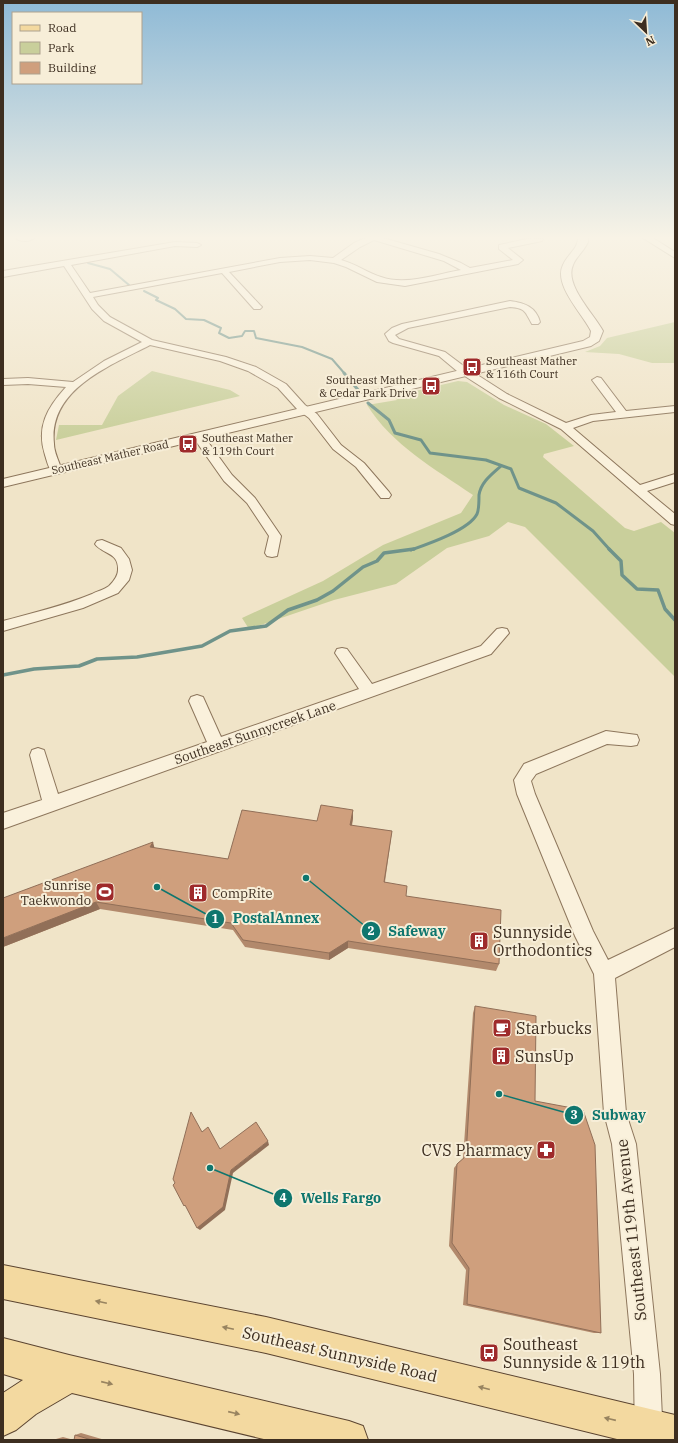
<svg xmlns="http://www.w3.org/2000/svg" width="678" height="1443" viewBox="0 0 678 1443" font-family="'IBM Plex Serif',serif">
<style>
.green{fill:#c9cf9b}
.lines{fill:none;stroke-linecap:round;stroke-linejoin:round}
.stream-far2{stroke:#6f938a;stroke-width:2}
.stream-far1{stroke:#6f938a;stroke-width:3}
.stream{stroke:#6f938a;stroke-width:3.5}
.minor-casing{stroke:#8d765c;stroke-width:2}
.tertiary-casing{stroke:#8d765c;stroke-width:2}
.primary-casing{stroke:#5b4430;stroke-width:2}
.minor{fill:#faf1dc;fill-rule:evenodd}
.tertiary{fill:#faf1dc;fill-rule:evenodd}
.primary{fill:#f3d9a0;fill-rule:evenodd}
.wall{fill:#b2896c}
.shaded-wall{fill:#916f58}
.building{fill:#cf9f7d;stroke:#916f58}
.oneway{fill:#988460}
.labels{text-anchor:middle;stroke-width:4;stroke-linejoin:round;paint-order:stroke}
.far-poi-label{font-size:11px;fill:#3d2e20;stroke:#f7eed8;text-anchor:start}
.far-street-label{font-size:11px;fill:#3d2e20;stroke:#f7eed8}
.street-label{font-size:13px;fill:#3d2e20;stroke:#f7eed8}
.poi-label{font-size:13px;fill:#3d2e20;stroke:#f7eed8;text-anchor:end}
.near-poi-label{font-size:16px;fill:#3d2e20;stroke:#f7eed8;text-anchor:start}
.near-street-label{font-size:16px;fill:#3d2e20;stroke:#f7eed8}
.leader{fill:none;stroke:#0f766e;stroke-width:1.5}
.callout-dot{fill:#0f766e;stroke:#f7eed8;stroke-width:1.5}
.mark-label{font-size:12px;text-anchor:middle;font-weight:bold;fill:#fff}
.callout-label{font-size:14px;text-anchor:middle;font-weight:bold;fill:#0f766e;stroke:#f7eed8;stroke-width:4;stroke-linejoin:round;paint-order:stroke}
</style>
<rect width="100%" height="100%" fill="#f0e4c8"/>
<!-- green -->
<path class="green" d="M675,322v41h-23l-33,-9 -34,-2 15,-6 7,-8z
M152,371l78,19 10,6 -184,44 3,-15h43l16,-29z
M458,381l9,1 37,23 42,19 28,22 -30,8 -1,3 82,71 9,3 27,-9 14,11v144l-150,-150 -17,-5 -19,14 -42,12 -51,36 -62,16 -85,29 -7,-11 81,-37 60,-36 78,-32 12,-18c-38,-26 -81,-50 -106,-90l30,-5 -3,-4z"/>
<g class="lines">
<!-- stream-far2 -->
<path class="stream-far2" d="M88,263l22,6 19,16
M144,291l14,7 -2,2 19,9 11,10 18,1 17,8 -2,5 10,5 13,-2 3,-5h9l2,7 46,9 30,12 13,15"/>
<!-- stream-far1 -->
<path class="stream-far1" d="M344,373l15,18
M368,403l21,17 6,13 26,7 9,13 56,7 25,9 8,19 37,15 37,28 17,19
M411,550c17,-6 58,-20 66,-36 2,-4 2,-13 2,-19 2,-13 13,-21 22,-29"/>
<!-- stream -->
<path class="stream" d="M609,549l12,12 1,14 15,14 21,1 7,19 10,11
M3,675l31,-6 45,-3 18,-7 40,-2 65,-11 28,-15 36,-5 22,-16 29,-10 16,-9 30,-24 14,-6 7,-8 30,-4"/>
<defs>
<path id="minor" d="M16,238h18c-4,4 -14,4 -18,0z
M365,238h18l56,16 22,9 9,5 43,-8 -14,-11v-4l33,-7 11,1 -1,2 -34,7 15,12 -5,4 -113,22 -28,-4 -31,-15 -12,-4 -24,-3 -30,2 -51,10 31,33 2,2 -2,2h-6l-32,-36 -129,24 5,8 12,12 42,23 74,17 30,10 30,17 19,21 12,9 24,31 23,18 25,29 2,3 -2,3h-8l-25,-31 -23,-18 -24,-31 -12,-9 -19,-21 -30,-17 -28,-10 -70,-16c-40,21 -102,44 -96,99 0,8 5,18 8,26l-2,2h-8c-4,-5 -5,-11 -7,-17 -9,-28 2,-47 21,-68l-38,-3 -25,1v-6l25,-1 45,4 31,-21 38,-19 -38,-21 -12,-12 -28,-43 -61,11v-6l172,-29 22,1 4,2 -4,2 -22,-1 -104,19 19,28 190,-35 30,-2 23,2 21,-15zM374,240l70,21 17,9c-24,4 -55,16 -80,7 -13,-4 -25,-13 -40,-17l19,-13z
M643,238h10l22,14v6z
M510,301c15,2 26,6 30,21l-2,2h-6c-7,-12 -6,-16 -22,-17l-102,21 -13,7 4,4 46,13 20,15 42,27 59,29 25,-8 25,-3 -24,-32 5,-3 4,1 25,33 49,-5v6l-82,9 -20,7 67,57 35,-11v8l-28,9 28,23v11l-4,-1 -110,-95 -62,-31 -42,-27 -18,-15 -46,-13 -4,-2 -4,-7 7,-6 10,-4z
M199,434l4,1 29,40 23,23 26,38 -4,20 -5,1 -5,-1 -2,-3 4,-17 -22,-33 -23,-22 -31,-44z
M102,540l19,8 8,11 3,11 -3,10 -11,13 -35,15 -80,23v-10c30,-8 60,-15 89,-27 5,-3 12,-4 17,-8 4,-4 9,-10 9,-16 1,-18 -16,-16 -23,-26l2,-3z
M502,628l5,1 2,4 -18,21 -488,175v-16l39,-13 -12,-45 2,-5 6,-2 6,2 14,44 149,-52 -18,-41 2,-4 6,-2 6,2 18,40 138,-48 -24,-36 2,-4 5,-1 5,1 25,35 109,-38 16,-17z
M606,731l31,4 2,5 -2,5 -6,1 -24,-2 -71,30 -5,7 4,13 58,137 15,29 67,-32v19l-60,31 11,135 10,31 24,230 3,66h-28l-1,-66 -22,-230 -8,-31 -10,-139 -19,-38 -58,-142 -3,-14 10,-16z"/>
<path id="tertiary" d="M578,238h10v4c-4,9 -12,15 -15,23 -9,20 21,49 30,66l-4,10 -8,5 -588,141v-8l580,-138 7,-4 1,-6c-8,-17 -38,-46 -28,-66 4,-10 15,-16 15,-27z"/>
<path id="primary" d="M3,1265l263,52 409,98v25h-54l-355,-87 -263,-54z
M3,1338l66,17 280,66 14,5 5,14h-100l-196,-47 -36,21 -20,16 -13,6v-43l20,-13 -20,-6z"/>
</defs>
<!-- minor casing -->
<use href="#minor" class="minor-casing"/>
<!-- tertiary casing -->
<use href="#tertiary" class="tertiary-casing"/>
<!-- primary casing -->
<use href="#primary" class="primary-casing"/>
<!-- minor -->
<use href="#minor" class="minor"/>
<!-- tertiary -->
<use href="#tertiary" class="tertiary"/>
<!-- primary -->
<use href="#primary" class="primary"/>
</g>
<!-- wall -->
<path class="wall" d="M353,810v8l-1,8 40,5 -7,51 21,14 93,68 -3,7 -148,-23 -19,12 -84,-13 -12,-17 -133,-21 -97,38 152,-99 73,11 89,-38z
M475,1006l60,95 66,232h-7l-131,-28 3,-35 -17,-24 5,-78 3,-4 6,-5 10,-146z
M81,1433l24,7h-49v-1l7,-2 11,3 1,-5z"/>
<!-- shaded-wall -->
<path class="shaded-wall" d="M353,810v8l-3,15v-8z
M153,842l2,8 -5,-3z
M96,902l4,7 -97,38v-9z
M348,941v7l-19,12v-7z
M268,1141l1,4 -36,28 -8,37 -25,20 -3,-2 34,-58z"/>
<!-- building -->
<path class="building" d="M321,805l32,5 -3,15 42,6 -8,51 23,4 -1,10 95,14 -2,54 -151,-23 -19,12 -86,-13 -12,-17 -135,-21 -93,36v-40l150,-56 -3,5 78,12 14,-49 75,11z
M475,1006l61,10 -1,85 48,9 12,35 6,188 -134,-29 2,-36 -17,-25 5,-79 9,-8z
M191,1112l11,20 6,-5 12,22 36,-27 12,19 -37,29 -8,37 -26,21 -12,-23 -1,1 -11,-21 2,-2 -2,-4z
M75,1435l17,5h-18z"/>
<!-- one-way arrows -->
<defs><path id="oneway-solid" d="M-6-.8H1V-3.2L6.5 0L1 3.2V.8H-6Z"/></defs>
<g class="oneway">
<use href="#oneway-solid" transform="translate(101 1302) rotate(-168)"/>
<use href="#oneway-solid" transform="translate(228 1328) rotate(-168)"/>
<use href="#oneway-solid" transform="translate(107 1383) rotate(13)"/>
<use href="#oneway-solid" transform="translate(484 1388) rotate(-166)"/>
<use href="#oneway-solid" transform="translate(234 1413) rotate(13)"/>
<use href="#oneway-solid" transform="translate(610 1419) rotate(-167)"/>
</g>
<!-- sky -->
<linearGradient id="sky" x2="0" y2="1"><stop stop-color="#8fbad6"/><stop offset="0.54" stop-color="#f8f3e6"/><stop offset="1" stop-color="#f8f3e6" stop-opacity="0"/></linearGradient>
<rect width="678" height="440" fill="url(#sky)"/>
<!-- icons -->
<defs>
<symbol id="bus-square" viewBox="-11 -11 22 22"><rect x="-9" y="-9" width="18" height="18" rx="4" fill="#9e2a2b" stroke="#f7eed8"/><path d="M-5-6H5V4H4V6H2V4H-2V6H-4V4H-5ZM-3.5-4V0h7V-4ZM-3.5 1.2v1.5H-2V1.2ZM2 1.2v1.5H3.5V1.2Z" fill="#fff"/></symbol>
<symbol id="stadium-square" viewBox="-11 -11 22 22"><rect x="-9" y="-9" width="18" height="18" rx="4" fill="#9e2a2b" stroke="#f7eed8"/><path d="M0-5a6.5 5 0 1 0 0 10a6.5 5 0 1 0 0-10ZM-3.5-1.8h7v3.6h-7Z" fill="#fff"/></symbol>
<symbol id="building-square" viewBox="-11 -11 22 22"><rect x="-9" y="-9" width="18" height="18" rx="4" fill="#9e2a2b" stroke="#f7eed8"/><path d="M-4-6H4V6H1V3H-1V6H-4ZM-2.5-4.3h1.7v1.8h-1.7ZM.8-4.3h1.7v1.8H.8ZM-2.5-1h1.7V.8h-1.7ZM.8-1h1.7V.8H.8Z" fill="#fff"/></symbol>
<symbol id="cafe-square" viewBox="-11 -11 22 22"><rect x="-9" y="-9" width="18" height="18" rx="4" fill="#9e2a2b" stroke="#f7eed8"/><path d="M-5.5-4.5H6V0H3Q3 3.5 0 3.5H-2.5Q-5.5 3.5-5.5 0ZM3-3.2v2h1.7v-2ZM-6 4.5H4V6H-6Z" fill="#fff"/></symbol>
<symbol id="pharmacy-square" viewBox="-11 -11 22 22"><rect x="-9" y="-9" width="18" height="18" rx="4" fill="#9e2a2b" stroke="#f7eed8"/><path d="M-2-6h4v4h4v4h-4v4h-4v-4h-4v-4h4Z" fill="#fff"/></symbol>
</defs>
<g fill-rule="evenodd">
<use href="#bus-square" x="461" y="356" width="22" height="22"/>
<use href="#bus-square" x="420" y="375" width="22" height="22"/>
<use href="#bus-square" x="177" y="433" width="22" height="22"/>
<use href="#stadium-square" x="94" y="881" width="22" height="22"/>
<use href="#building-square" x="187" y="882" width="22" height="22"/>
<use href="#building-square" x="468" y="930" width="22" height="22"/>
<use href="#cafe-square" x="491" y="1017" width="22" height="22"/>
<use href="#building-square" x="490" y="1045" width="22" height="22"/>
<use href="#pharmacy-square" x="535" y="1139" width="22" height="22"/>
<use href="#bus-square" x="478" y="1342" width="22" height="22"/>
</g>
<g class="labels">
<!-- far-poi labels -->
<g class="far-poi-label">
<text x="486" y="365">Southeast Mather<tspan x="486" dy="13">&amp; 116th Court</tspan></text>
<text x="417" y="384" text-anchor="end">Southeast Mather<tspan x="417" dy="13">&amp; Cedar Park Drive</tspan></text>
<text x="202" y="442">Southeast Mather<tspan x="202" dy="13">&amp; 119th Court</tspan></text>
</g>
<!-- far-street labels -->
<g class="far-street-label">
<text transform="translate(110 457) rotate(-13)" y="4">Southeast Mather Road</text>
</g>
<!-- street labels -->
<g class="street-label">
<text transform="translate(255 732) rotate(-19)" y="5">Southeast Sunnycreek Lane</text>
</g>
<!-- poi labels -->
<g class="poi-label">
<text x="91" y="890">Sunrise<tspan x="91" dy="15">Taekwondo</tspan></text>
<text x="212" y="898" text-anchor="start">CompRite</text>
</g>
<!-- near-poi labels -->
<g class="near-poi-label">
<text x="493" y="938">Sunnyside<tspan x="493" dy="18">Orthodontics</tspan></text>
<text x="516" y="1034">Starbucks</text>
<text x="515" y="1062">SunsUp</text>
<text x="532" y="1156" text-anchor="end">CVS Pharmacy</text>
<text x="503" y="1350">Southeast<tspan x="503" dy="18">Sunnyside &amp; 119th</tspan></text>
</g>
<!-- near-street labels -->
<g class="near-street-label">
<text transform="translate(631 1230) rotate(-96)" y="6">Southeast 119th Avenue</text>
<text transform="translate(340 1354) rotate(13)" y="6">Southeast Sunnyside Road</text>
</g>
</g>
<!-- callouts -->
<path class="leader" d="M157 887L215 919M306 878L371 931M499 1094L574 1115M210 1168L283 1198"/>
<g class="callout-dot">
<circle cx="157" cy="887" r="4"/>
<circle cx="306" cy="878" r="4"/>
<circle cx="499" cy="1094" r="4"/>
<circle cx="210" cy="1168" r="4"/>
<circle cx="215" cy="919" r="10"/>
<circle cx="371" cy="931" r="10"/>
<circle cx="574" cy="1115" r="10"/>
<circle cx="283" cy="1198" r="10"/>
</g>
<g class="mark-label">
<text x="215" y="923">1</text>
<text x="371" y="935">2</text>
<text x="574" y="1119">3</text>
<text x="283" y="1202">4</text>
</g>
<g class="callout-label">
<text x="276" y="923">PostalAnnex</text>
<text x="417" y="936">Safeway</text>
<text x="619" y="1120">Subway</text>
<text x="341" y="1203">Wells Fargo</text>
</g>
<!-- border -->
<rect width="678" height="1443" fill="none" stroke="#3d2e20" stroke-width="8"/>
<!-- legend -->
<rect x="12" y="12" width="130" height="72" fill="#f7eed8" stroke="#ada18e"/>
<rect x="20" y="25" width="20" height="6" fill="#f3d9a0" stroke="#ada18e"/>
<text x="48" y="32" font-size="12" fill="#3d2e20">Road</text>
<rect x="20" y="42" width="20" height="12" fill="#c9cf9b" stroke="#ada18e"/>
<text x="48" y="52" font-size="12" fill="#3d2e20">Park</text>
<rect x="20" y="62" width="20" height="12" fill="#cf9f7d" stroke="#ada18e"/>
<text x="48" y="72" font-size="12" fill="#3d2e20">Building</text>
<!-- north arrow -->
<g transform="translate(646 32) rotate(155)" stroke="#f7eed8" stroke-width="3" paint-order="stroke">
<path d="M0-3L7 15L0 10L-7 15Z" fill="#3d2e20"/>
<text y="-6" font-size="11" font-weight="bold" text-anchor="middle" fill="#3d2e20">N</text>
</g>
</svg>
